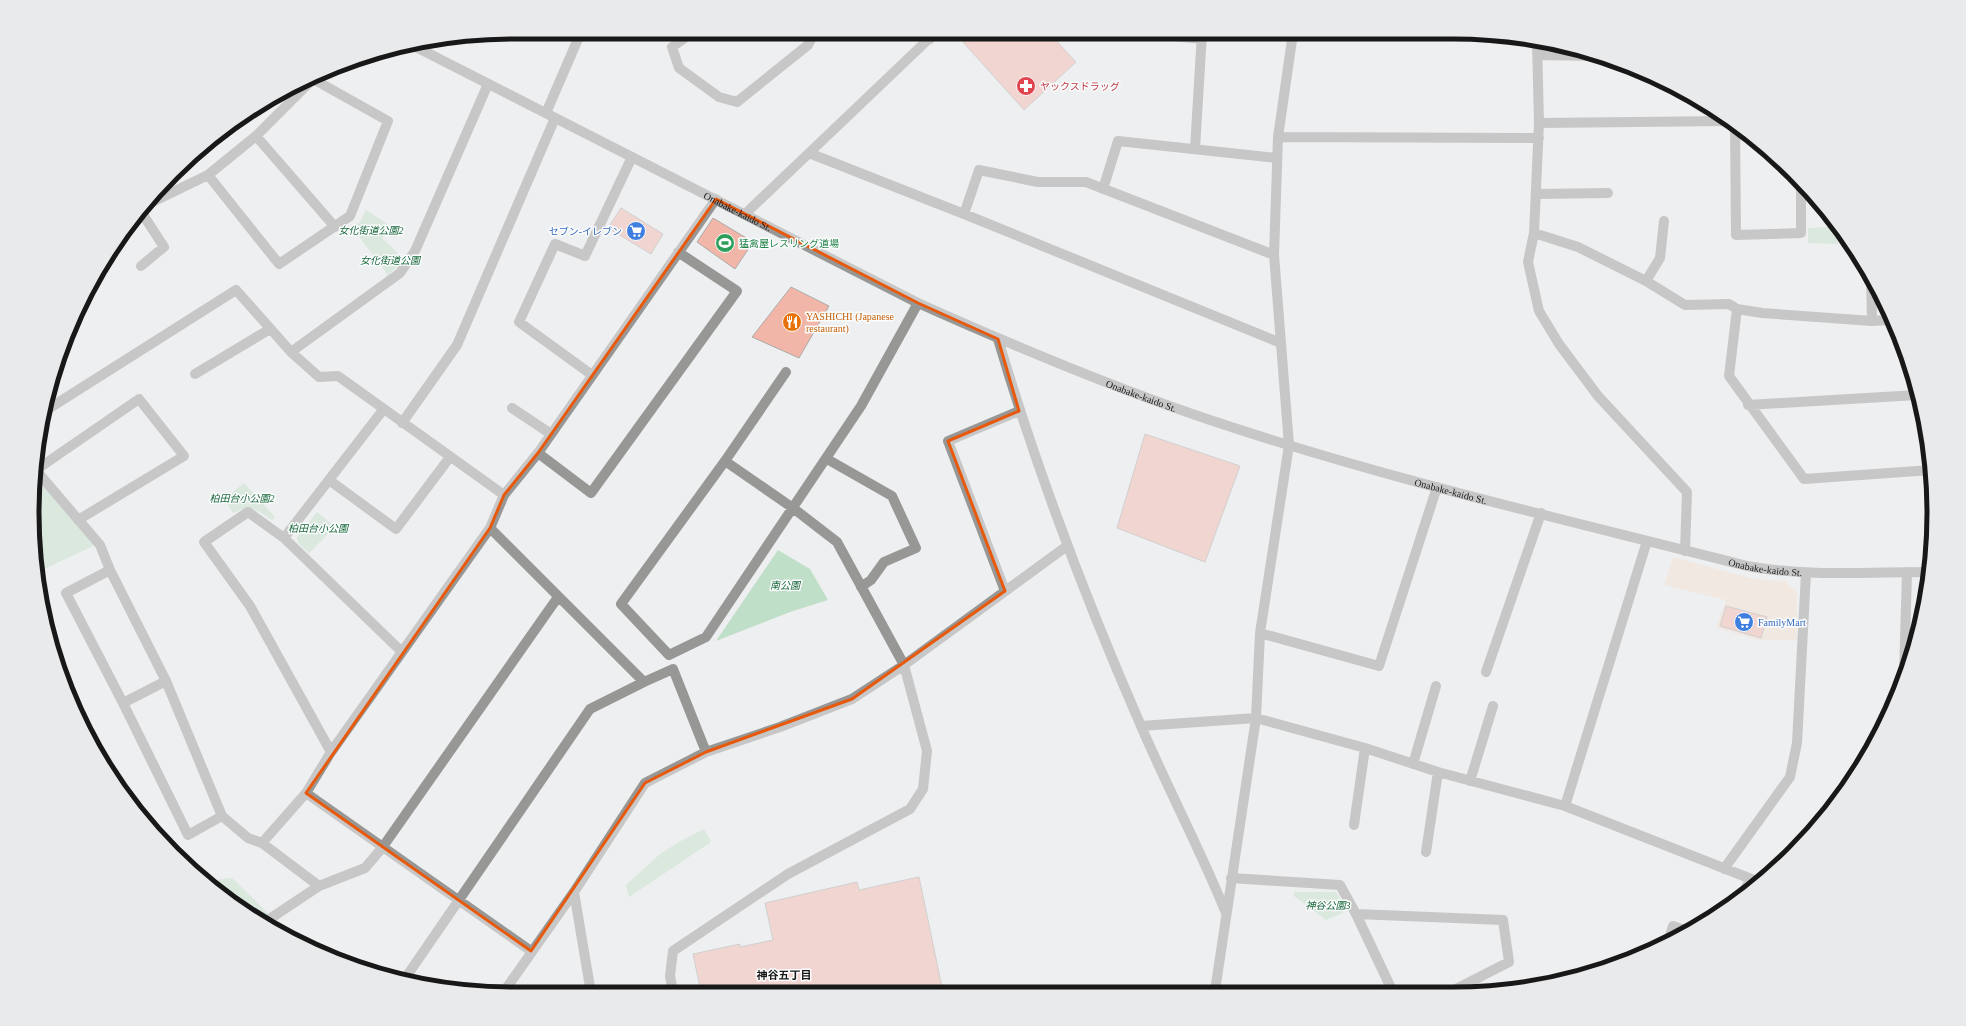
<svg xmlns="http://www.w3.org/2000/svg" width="1966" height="1026" viewBox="0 0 1966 1026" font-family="'Times New Roman','Noto Sans JP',serif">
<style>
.commercial{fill:#f3e1d0}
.green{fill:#c0dfc8}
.building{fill:#f2b6a8;stroke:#acaaaa}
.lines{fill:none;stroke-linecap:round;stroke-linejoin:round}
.minor{stroke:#979796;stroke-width:10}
.tertiary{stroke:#979796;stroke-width:10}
.marked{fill:none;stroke:#e8590c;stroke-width:3;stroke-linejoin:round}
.labels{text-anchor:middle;stroke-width:3;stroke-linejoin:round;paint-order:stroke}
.health-label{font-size:10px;fill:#be3a42;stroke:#fbfcfd;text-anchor:start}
.street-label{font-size:10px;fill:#181818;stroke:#fbfcfd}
.park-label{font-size:10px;font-style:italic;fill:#19683b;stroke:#fbfcfd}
.shop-label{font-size:10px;fill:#366cbe;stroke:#fbfcfd;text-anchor:end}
.leisure-label{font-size:10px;fill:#27864d;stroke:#fbfcfd;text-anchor:start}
.food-label{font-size:10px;fill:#c56008;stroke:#fbfcfd;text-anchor:start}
.neighbourhood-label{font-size:11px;font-weight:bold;fill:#181818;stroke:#fbfcfd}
.rim{fill:none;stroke:#181818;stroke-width:5}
</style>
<rect width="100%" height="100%" fill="#eeeff0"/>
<!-- commercial -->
<path class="commercial" d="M1673,557l81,22 31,2 12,11v48h-38l-43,-12 10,-28 -62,-15z"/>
<!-- green -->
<path class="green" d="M366,210l23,15 -7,13 23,22 -17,15 -37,-49 9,-4z
M1833,227l5,17 -30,-1v-15z
M40,480l55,65 -57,27 -5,-27v-59z
M244,483l31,34 -3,3c-16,-11 -19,-15 -39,-7l-9,-14z
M317,512l18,15 -26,26 -11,-10 -1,-6z
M778,550l32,19 18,31 -38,12 -74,29z
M704,829l7,13 -82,55 -3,-12 34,-31 19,-12z
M232,878l38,37 -8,6 -42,-27 -15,-13z
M1294,892h42l9,16 -2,5 -17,7 -32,-24z"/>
<!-- building -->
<path class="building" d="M974,32l75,1 27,29 -52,48 -61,-68z
M621,208l42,26 -12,20 -43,-26z
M713,218l40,24 -18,27 -38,-27z
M791,287l38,19 -30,52 -47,-21z
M1145,434l95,32 -35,96 -88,-34z
M1726,606l41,11 -6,21 -41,-12z
M919,877l24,115h-242l-8,-38 47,-10v3l33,-7 -8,-37 92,-21 2,8z"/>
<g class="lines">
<!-- minor -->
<path class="minor" d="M693,32l-21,15 7,21 40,29 18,5 71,-57 7,-13
M922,32l8,7
M1147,33l55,6
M1537,42l2,81 -5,110 44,14 68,34 39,24 44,-1 8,5 25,4 110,8 19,-1
M1538,55l59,1
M546,113l35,-81
M1539,123l190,-2
M1735,124l1,111 65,-2v-50
M256,136l79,91
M1278,137l261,1
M1195,149l7,-116
M809,153l155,61 317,129
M208,175l71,89 71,-48 38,-95 -75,-42
M1103,189l15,-48 159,17
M1537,194l71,-1
M144,206l64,-31 48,-39 59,-59
M140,210l24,37 -23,19
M964,214l15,-44 59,12h48l188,73
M1534,233l-6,29 11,49 20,33 39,52 89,96 -2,59
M1871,275l1,46
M1646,281l14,-23 4,-37
M1737,309l-8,67 75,103 127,-9
M998,339c39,132 88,261 143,387 27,63 59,123 85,187
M291,352l109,-79 15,-22 73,-167
M786,372l-61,89 -104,143 48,51 37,-18 155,-231 57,-103
M195,374l75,-45
M592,375l-73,-53 36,-78 30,12 47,-99
M1748,405l169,-10
M512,408l39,26
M45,411l191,-121 55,62 28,25 19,-1 166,119
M402,423l55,-78 98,-227
M538,453l53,40 146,-202 -59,-39
M827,459l65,37 24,52 -32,14 -13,18 -10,7
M35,469l65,76 10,25 56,111 56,135 26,22 14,5 57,43
M36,470l103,-71 45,57 -106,64
M329,480l67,49 54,-72
M33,486l9,-8
M490,528l154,154
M284,538l99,-128
M110,570l-44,23 57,110 65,132 34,-19
M1005,591l-57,-150 71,-30
M1260,633l119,33 58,-179
M1486,672l55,-159
M1904,674l3,-102
M123,703l43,-22
M1141,726l115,-8 109,30 73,24 127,34 194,76
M331,752l-81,-146 -46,-64 44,-30 36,26 118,114
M1413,764l23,-78
M1470,781l23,-75
M306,793l225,158
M1565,806l82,-265
M1354,825l11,-77
M262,843l44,-50 25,-41 159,-224 14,-33 34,-42 178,-254
M1426,852l12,-80
M1724,869l66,-92 7,-34 9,-170
M1231,878l109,7 16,29
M574,892l17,101
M1742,897l8,-18
M265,922l54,-36 46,-18 17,-20 176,-251
M1669,939l4,-13 11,4
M404,980l186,-271 54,-27 29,-13 33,83
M1392,990l-36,-76 147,6 6,42 -55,28
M1215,991l41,-273 4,-85 29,-188 -15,-190 4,-118 15,-104
M673,992l-3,-16 3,-25 115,-77 122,-65 13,-20 4,-38 -23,-86 -67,-123 -44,-34 -68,-47
M503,993l71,-101 71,-109 61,-31 74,-25 72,-28 52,-34 163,-119"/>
<!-- tertiary -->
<g class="tertiary">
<path id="s1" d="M410,44l508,259c96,43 193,84 292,117 176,59 357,100 537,146 60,11 121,6 181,6"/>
<path d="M745,214l191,-182"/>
</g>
</g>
<!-- marked area -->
<path d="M0 0H1966V1026H0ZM716,199l202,104 80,36 21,72 -71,30 57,150 -153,108 -146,53 -61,31 -114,168 -225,-158 184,-265 14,-33 34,-42z" fill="#eeeff0" fill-opacity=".55" fill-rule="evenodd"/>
<path class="marked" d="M716,199l202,104 80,36 21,72 -71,30 57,150 -153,108 -146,53 -61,31 -114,168 -225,-158 184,-265 14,-33 34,-42z"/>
<!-- icons -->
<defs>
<symbol id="pharmacy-disc" viewBox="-11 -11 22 22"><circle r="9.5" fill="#e0444e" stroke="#fbfcfd"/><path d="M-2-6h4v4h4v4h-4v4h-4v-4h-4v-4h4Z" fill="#fff"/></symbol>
<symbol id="supermarket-disc" viewBox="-11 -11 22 22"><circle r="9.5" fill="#3f7fe0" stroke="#fbfcfd"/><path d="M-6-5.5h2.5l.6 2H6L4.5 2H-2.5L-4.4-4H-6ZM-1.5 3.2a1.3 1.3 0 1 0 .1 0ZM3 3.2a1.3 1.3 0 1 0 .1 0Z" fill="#fff"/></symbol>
<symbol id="stadium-disc" viewBox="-11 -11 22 22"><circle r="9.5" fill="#2e9e5b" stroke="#fbfcfd"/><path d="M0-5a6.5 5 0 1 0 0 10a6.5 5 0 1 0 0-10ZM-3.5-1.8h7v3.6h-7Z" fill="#fff"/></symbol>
<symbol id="restaurant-disc" viewBox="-11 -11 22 22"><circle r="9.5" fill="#e8710a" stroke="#fbfcfd"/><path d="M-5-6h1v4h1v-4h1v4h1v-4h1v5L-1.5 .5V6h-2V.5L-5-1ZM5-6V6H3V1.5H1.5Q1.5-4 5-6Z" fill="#fff"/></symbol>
</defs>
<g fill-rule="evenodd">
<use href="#pharmacy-disc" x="1015" y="75" width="22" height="22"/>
<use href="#supermarket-disc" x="625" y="220" width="22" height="22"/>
<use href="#stadium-disc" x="714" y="232" width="22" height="22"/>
<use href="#restaurant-disc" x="781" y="311" width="22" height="22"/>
<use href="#supermarket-disc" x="1733" y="611" width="22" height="22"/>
</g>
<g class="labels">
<!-- health labels -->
<g class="health-label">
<text x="1040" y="90">ヤックスドラッグ</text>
</g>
<!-- street labels -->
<g class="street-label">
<text dy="4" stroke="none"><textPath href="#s1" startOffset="368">Onabake-kaido St.</textPath></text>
<text dy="4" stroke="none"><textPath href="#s1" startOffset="812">Onabake-kaido St.</textPath></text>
<text dy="4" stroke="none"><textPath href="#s1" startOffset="1136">Onabake-kaido St.</textPath></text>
<text dy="4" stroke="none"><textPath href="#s1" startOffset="1460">Onabake-kaido St.</textPath></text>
</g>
<!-- park labels -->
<g class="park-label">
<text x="371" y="234">女化街道公園2</text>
<text x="390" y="264">女化街道公園</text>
<text x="242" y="502">柏田台小公園2</text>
<text x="318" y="532">柏田台小公園</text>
<text x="785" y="589">南公園</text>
<text x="1328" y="909">神谷公園3</text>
</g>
<!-- shop labels -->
<g class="shop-label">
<text x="622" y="235">セブン-イレブン</text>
<text x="1758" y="626" text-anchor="start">FamilyMart</text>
</g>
<!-- leisure labels -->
<g class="leisure-label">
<text x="739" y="247">猛禽屋レスリング道場</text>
</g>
<!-- food labels -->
<g class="food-label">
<text x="806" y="320">YASHICHI (Japanese<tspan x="806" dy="12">restaurant)</tspan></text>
</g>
<!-- neighbourhood labels -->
<g class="neighbourhood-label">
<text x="784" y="979">神谷五丁目</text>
</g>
</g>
<!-- crop -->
<path d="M0 0H1966V1026H0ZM513 39H1453A474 474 0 0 1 1927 513V513A474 474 0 0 1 1453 987H513A474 474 0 0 1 39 513V513A474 474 0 0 1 513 39Z" fill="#e9eaeb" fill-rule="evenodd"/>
<path class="rim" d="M513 39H1453A474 474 0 0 1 1927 513V513A474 474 0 0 1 1453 987H513A474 474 0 0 1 39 513V513A474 474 0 0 1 513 39Z"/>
</svg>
